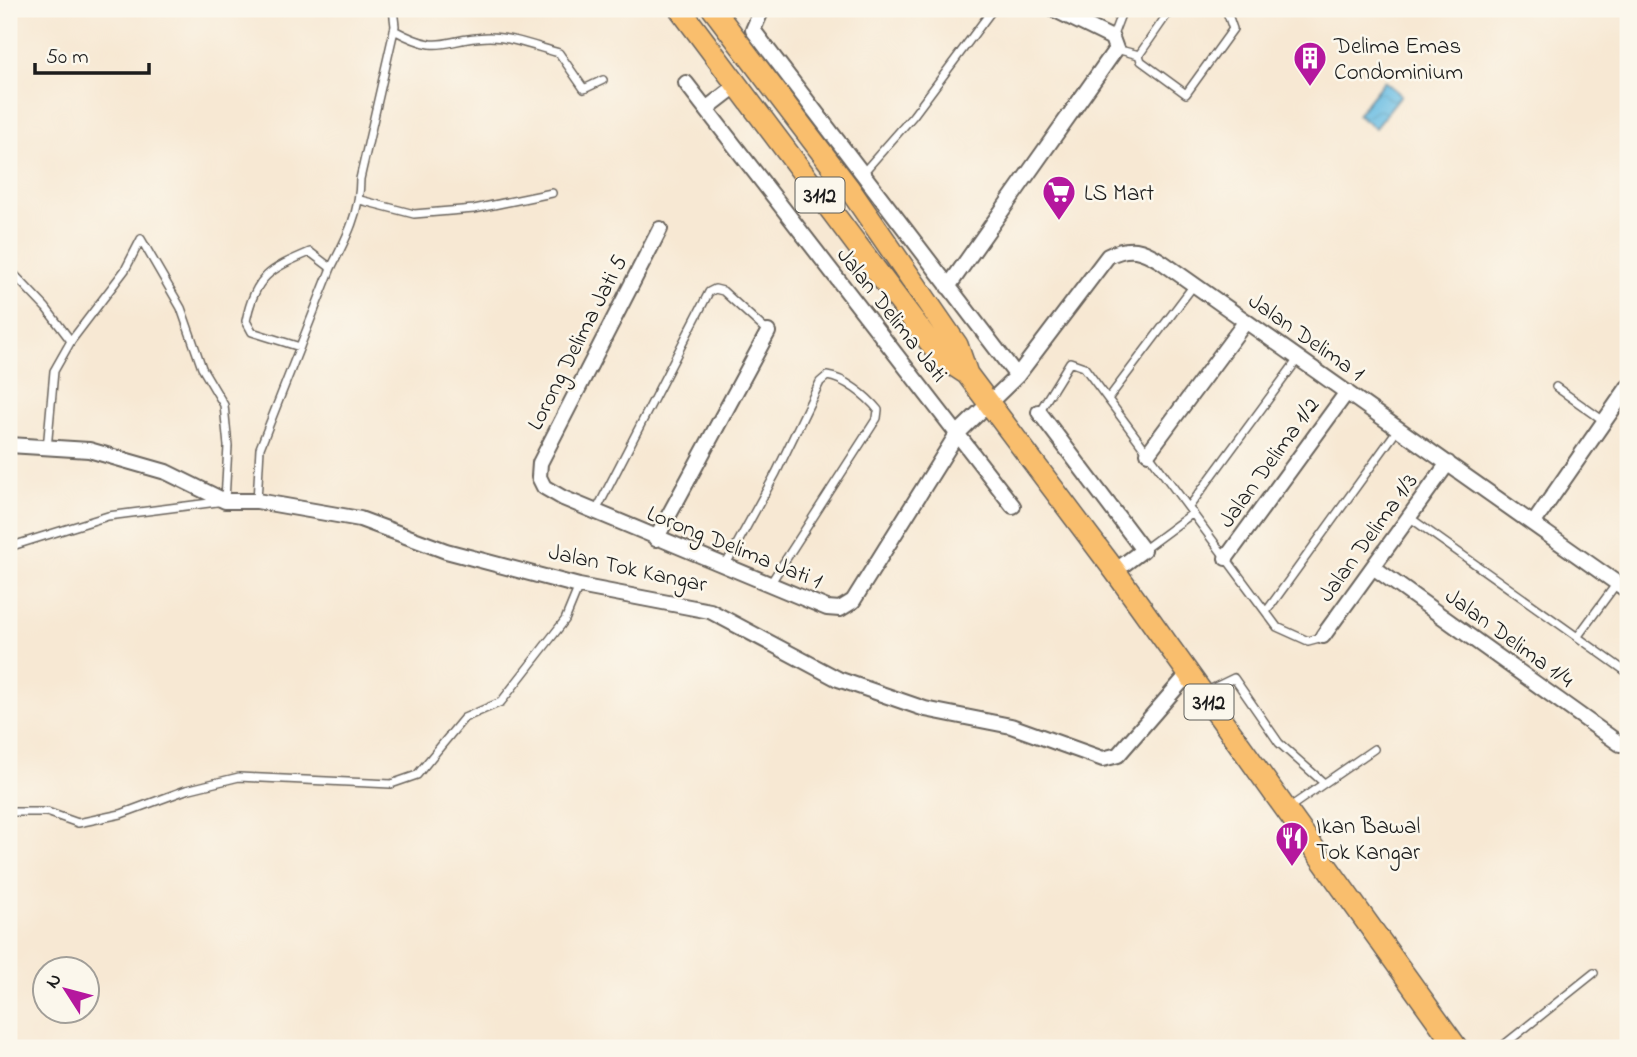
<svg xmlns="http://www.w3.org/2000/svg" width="1637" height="1057" viewBox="0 0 1637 1057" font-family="'Indie Flower',sans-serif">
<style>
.water{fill:url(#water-waves);stroke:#416c80;stroke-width:2}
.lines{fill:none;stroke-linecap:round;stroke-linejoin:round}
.lane-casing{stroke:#69635c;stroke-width:10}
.street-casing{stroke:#69635c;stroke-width:18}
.primary-casing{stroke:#69635c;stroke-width:24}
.lane{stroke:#fff;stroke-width:7}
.street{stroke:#fff;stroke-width:14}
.primary{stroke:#f9be6d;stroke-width:21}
.labels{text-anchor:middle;stroke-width:5;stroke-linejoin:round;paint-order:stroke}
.shield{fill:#fbf7ec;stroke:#5f5e5a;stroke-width:2}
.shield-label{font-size:21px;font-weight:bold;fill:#1c1c1c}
.poi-label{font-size:23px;fill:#1c1c1c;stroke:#fbf7ec;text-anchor:start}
.street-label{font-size:23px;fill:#1c1c1c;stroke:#fbf7ec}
</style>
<defs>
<pattern id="water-waves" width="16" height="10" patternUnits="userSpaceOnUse" patternTransform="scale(1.75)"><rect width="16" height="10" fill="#66bce3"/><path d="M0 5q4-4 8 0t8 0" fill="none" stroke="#58a1c2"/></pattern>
</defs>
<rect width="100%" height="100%" fill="#fbf7ec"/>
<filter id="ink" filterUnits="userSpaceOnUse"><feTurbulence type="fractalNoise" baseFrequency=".0143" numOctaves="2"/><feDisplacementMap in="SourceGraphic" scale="14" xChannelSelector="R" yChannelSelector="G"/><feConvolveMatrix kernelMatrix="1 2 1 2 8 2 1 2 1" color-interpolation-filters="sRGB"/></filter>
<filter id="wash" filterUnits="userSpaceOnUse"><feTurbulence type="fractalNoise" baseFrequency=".00686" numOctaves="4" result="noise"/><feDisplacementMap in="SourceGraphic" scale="28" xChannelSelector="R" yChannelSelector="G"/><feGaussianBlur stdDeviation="1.57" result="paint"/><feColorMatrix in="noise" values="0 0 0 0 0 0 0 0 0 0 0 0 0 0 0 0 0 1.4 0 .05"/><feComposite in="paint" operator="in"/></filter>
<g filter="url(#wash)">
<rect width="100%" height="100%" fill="#f7e8d3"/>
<!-- water -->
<path class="water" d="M1384,81l17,14 -26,33 -18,-13z"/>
</g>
<g filter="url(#ink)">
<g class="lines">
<defs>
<path id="lane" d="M394,30c50,27 47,8 95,7 23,0 48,10 70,16l25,36 19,-9
M1112,38l11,-29
M1116,49l23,6 2,6 45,33 47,-65 -7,-20
M1139,55l32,-46
M862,174l51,-58 80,-107
M360,200l54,14 60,-5 78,-16
M331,268c15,-29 29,-55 29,-89l35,-153 -2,-17
M9,269l37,39 25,33 -17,30 -7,78
M71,341l54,-71 16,-31
M1556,387l48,34
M1108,399l86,-114
M1039,412l31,-50 14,5 193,260 31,14 15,-4
M257,501l3,-53 71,-180 -21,-16c-40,17 -55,24 -64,69l6,11 48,15
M1189,507l109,-148
M595,513l114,-221 6,-3 8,2 45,41
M1409,517l219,156
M9,547l99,-31 117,-15 3,-55 -4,-41 -22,-37 -21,-60 -40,-69
M1143,550l50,-37
M725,566l51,-93 44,-91 7,-6c17,2 40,20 51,34l-1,8 -107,166
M1266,612l132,-183
M1578,636l39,-53
M1203,693l31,-15 45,65 45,40
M1290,807l84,-58
M9,812h38l31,11 43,-9 65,-24 53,-13 152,7 26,-9 47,-57 37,-16 64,-82 14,-34
M1500,1048l94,-75"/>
<path id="street" d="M762,9l-9,21 264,346
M686,83l327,423
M706,109l31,-24
M660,229l-120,234 -1,14 5,10 19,11 264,110 13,1 13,-8 104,-167 60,-58 91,-120c22,-11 34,-7 54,6l466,329
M948,287l168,-238 -4,-11 -59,-29
M1039,412l104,138 -28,21
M9,445l80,5 77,22 59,29h32l103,18 86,32 133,35 131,25 128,68 87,30 86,17 92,33 15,-4 71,-82
M1148,453l98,-132
M1533,524l95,-137
M656,539l112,-207
M1226,558l121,-166
M1373,567l247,177
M1323,636l125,-173"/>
<path id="primary" d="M680,9l261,348 26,17
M713,9l135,178 109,158 10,29 148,197 342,477"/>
</defs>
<!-- lane casing -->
<use href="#lane" class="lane-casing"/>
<!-- street casing -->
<use href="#street" class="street-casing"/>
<!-- primary casing -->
<use href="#primary" class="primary-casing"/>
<!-- lane -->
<use href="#lane" class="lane"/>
<!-- street -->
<use href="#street" class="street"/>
<!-- primary -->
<use href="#primary" class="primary"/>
</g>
</g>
<!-- icons -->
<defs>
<symbol id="building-pin" viewBox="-11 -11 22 30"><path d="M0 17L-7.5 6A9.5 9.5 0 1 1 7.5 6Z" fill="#b5179e" stroke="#fbf7ec"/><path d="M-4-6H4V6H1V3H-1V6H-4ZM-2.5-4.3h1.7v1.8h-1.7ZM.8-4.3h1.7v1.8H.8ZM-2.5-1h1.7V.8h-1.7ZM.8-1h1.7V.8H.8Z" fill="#fff"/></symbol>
<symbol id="supermarket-pin" viewBox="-11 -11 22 30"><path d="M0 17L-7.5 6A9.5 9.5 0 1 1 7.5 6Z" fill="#b5179e" stroke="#fbf7ec"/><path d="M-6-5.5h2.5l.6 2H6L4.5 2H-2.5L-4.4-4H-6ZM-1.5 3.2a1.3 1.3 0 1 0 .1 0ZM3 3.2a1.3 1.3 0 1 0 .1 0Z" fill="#fff"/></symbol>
<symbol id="restaurant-pin" viewBox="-11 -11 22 30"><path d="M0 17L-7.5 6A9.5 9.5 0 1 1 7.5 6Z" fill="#b5179e" stroke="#fbf7ec"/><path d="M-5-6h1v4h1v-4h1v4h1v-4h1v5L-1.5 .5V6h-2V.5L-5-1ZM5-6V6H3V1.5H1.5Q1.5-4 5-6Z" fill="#fff"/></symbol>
</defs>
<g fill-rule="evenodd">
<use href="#building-pin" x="1291" y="39" width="38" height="52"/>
<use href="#supermarket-pin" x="1040" y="173" width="38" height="52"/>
<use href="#restaurant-pin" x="1273" y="819" width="38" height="52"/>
</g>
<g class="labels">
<!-- shield labels -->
<g class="shield">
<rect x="795.5" y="177.5" width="49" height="35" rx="5"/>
<rect x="1184.5" y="684.5" width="49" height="35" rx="5"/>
</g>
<g class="shield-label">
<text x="820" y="202">3112</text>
<text x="1209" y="709">3112</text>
</g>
<!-- poi labels -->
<g class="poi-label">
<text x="1334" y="53">Delima Emas<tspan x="1334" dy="26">Condominium</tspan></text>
<text x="1084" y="200">LS Mart</text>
<text x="1316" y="833">Ikan Bawal<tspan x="1316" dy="26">Tok Kangar</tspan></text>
</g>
<!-- street labels -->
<g class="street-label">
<text transform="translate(893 314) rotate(52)" y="8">Jalan Delima Jati</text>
<text transform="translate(1307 336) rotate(35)" y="8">Jalan Delima 1</text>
<text transform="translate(576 342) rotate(-63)" y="8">Lorong Delima Jati 5</text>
<text transform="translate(1268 462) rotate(-54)" y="8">Jalan Delima 1/2</text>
<text transform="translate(1367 537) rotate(-54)" y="8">Jalan Delima 1/3</text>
<text transform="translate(735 546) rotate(22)" y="8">Lorong Delima Jati 1</text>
<text transform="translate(628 567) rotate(12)" y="8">Jalan Tok Kangar</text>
<text transform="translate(1510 637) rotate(36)" y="8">Jalan Delima 1/4</text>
</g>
</g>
<!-- margin -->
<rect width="1637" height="1057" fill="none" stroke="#fbf7ec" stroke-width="35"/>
<!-- north arrow -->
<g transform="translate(66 990) rotate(306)"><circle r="33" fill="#fbf7ec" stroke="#a29f99" stroke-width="2"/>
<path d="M0-5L12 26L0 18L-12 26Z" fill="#b5179e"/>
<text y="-10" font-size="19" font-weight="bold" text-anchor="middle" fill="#1c1c1c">N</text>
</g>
<!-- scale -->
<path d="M35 63v10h114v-10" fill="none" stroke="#1c1c1c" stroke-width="3.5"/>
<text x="46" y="63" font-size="21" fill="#1c1c1c" stroke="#fbf7ec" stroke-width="5" paint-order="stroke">50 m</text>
</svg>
